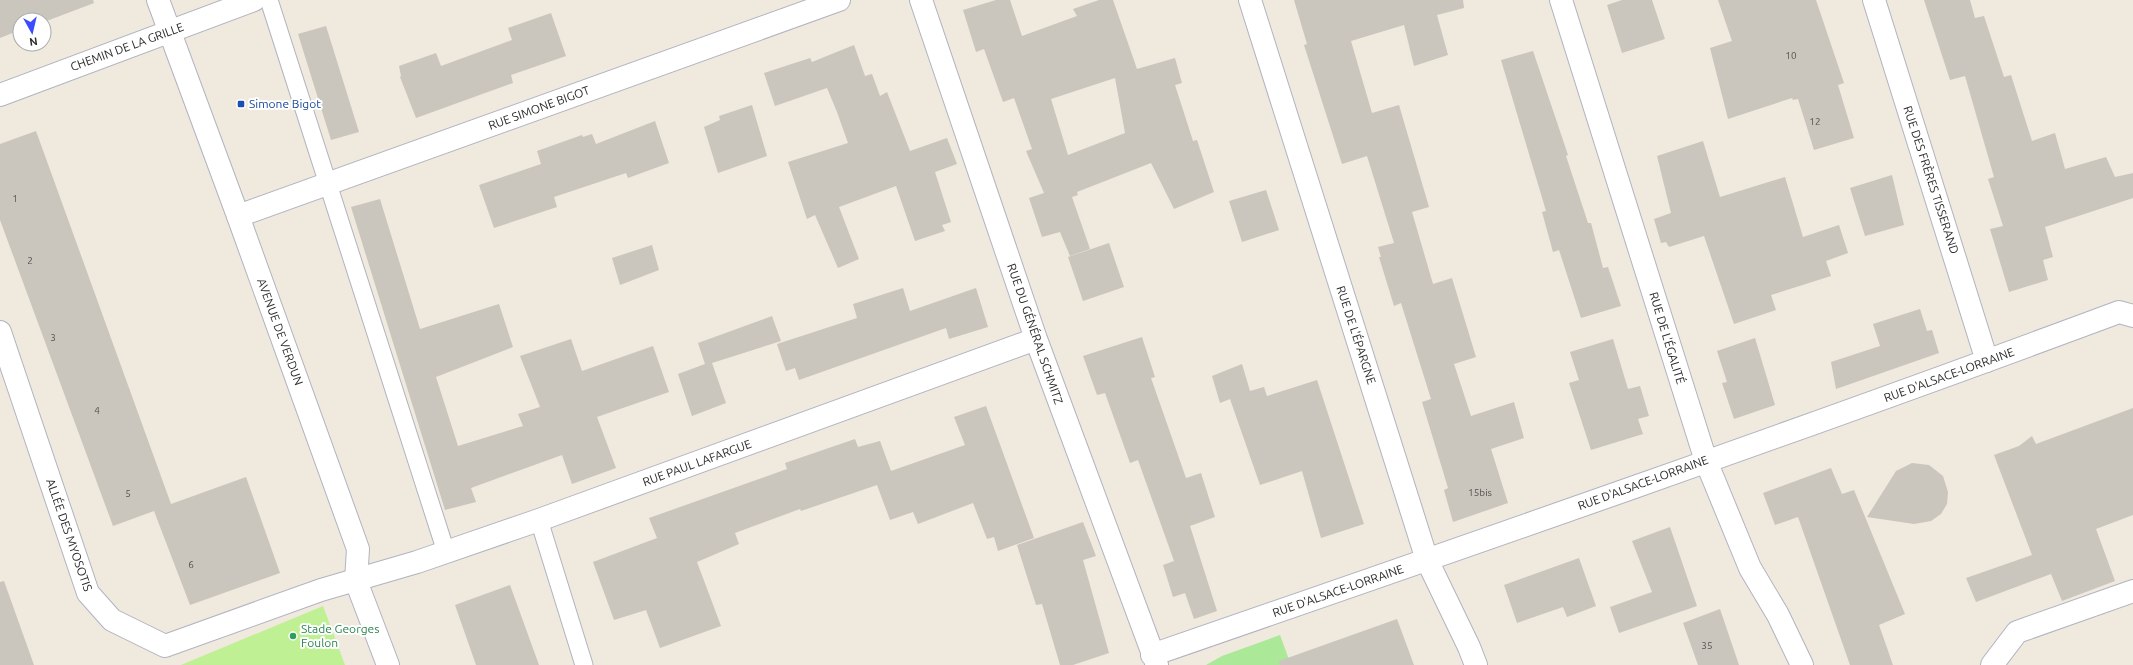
<svg xmlns="http://www.w3.org/2000/svg" width="2133" height="665" viewBox="0 0 2133 665" font-family="Ubuntu,sans-serif">
<style>
.green{fill:#abe898}
.pitch{fill:#bff093}
.building{fill:#cac6bd;fill-rule:evenodd}
.lines{fill:none;stroke-linecap:round;stroke-linejoin:round}
.service-casing{stroke:#b2b3c1;stroke-width:19}
.minor-casing{stroke:#b2b3c1;stroke-width:24}
.tertiary-casing{stroke:#b2b3c1;stroke-width:24}
.service{stroke:#fff;stroke-width:17}
.minor{stroke:#fff;stroke-width:22}
.tertiary{stroke:#fff;stroke-width:22}
.transit-dot{fill:#1a4fb4;stroke:#fff;stroke-width:1.5}
.leisure-dot{fill:#2e9e5b;stroke:#fff;stroke-width:1.5}
.labels{text-anchor:middle;stroke-width:4;stroke-linejoin:round;paint-order:stroke}
.number-label{font-size:10px;fill:#545250}
.street-label{font-size:12px;fill:#2c2c2c;stroke:#fff}
.transit-label{font-size:12px;fill:#164399;stroke:#fff;text-anchor:start}
.leisure-label{font-size:12px;fill:#27864d;stroke:#fff;text-anchor:start}
</style>
<rect width="100%" height="100%" fill="#efe9de"/>
<!-- green -->
<path class="green" d="M1280,635l11,30h-85l16,-9z"/>
<!-- pitch -->
<path class="pitch" d="M323,606l22,59h-164z"/>
<!-- building -->
<path class="building" d="M0,0h93l1,3 -50,19v-2h-24v10l-20,8z
M996,0h14l12,36 55,-20 -4,-7 26,-9h14l24,69 38,-11 7,25 -7,2 18,56 4,-1 17,52 -40,17 -23,-46 -74,29 1,3 -6,2 18,52 -20,7 -10,-24 -18,5 -13,-39 15,-5 -18,-42 6,-2 -18,-51 -11,4 -19,-53 -8,3 -13,-42zM1115,78l10,55 -57,22 -17,-56z
M1294,0h169l1,8 -27,7 11,40 -34,11 -10,-41 -53,16 21,72 27,-8 30,102 -17,5 21,72 19,-6 24,79 -22,7 17,52 43,-14 10,36 -33,11 17,54 -55,19 -9,-32 4,-2 -26,-86 9,-3 -30,-96 -7,3 -15,-49h2l-3,-10 16,-4 -27,-87 -25,8 -38,-119 3,-1z
M1622,0h30l13,39 -43,14 -15,-48z
M1718,0h98l28,83 -6,2 16,53 -40,12 -16,-51 -5,1 -1,-2 -64,21 -18,-71 22,-7z
M1924,0h46l5,18 9,-2 20,61 7,-2 21,66 23,-8 10,36 41,-12 9,20 18,-4v25l-88,29 8,30 -10,3 5,20 -39,12 -19,-63 13,-3 -15,-47 6,-2 -29,-101 -15,4z
M551,13l15,43 -55,19 2,8 -97,35 -16,-41 1,-1 -2,-10 37,-13 5,13 71,-26 -4,-12z
M326,26l33,106 -28,8 -33,-106z
M854,45l11,31 7,-2 8,22 7,-4 23,59 37,-13 10,26 -22,8 16,50 -9,3 3,6 -30,10 -19,-55 -57,21 20,52 -21,9 -23,-53 -8,4 -19,-57 60,-19 -11,-31 -10,-24 -52,18 -11,-33 46,-15 2,4z
M1533,51l35,104 -2,1 22,67h3l12,45 5,-1 13,39 -40,12 -22,-68 -6,2 -11,-40 4,-1 -45,-151z
M752,105l15,51 -49,17 -14,-46 16,-7 -1,-4z
M655,121l14,42 -41,15 -2,-5 -72,24 3,10 -63,21 -15,-43 62,-21 -4,-13 45,-16 1,2 9,-3 4,10z
M36,131l135,373 75,-27 34,96 -90,32 -36,-94 -41,15 -113,-306v-76z
M1703,141l17,56 65,-20 18,60 36,-12 9,28 -22,8 5,15 -60,19 5,15 -42,14 -30,-88 -35,11 -3,-5 -5,1 -7,-24 17,-6 -14,-57z
M1892,175l12,50 -39,11 -15,-48z
M1266,190l13,40 -37,12 -13,-41z
M380,199l40,130 79,-25 14,43 -77,30 22,69 65,-20 -5,-12 22,-7 -20,-51 51,-17 11,32 71,-25 16,46 -72,25 19,51 -44,16 -10,-29 -91,33 5,14 -31,8 -94,-303z
M1109,243l15,44 -41,14 -15,-44z
M652,245l7,25 -39,15 -8,-27z
M903,288l7,23 66,-23 12,39 -39,12 -3,-11 -147,52 -4,-12 -9,3 -9,-27 80,-26 -4,-14z
M1920,309l7,22 5,-1 7,23 -103,36 -5,-27 49,-16 -7,-22z
M772,316l9,25 -69,22 14,40 -34,13 -14,-42 27,-10 -7,-21z
M1142,337l13,40 -4,1 35,100 15,-5 14,44 -25,9 27,85 -23,8 -9,-26 -12,4 -10,-32 11,-4 -36,-101 -8,3 -25,-70 -8,2 -14,-39z
M1755,338l20,67 -41,14 -12,-36 5,-1 -10,-31z
M1613,339l15,50 12,-3 9,30 -11,3 5,15 -52,16 -22,-67 10,-3 -9,-28z
M1242,364l8,27 14,-4 3,9 50,-16 47,144 -43,14 -19,-67 -42,14 -30,-86 -10,4 -8,-27z
M986,406l48,132 -36,13 -4,-14 -7,2 -14,-36 -55,21 -5,-12 -23,8 -13,-35 -76,26 -1,-2 -65,24 4,11 -42,18 24,64 -61,22 -14,-38 -32,10 -21,-58 64,-24 -8,-20 138,-49 -2,-6 70,-24 3,8 22,-6 11,30 74,-26 -11,-28z
M2133,408v107l-37,14 19,52 -53,20 -11,-27 -75,28 -10,-24 66,-23 -38,-100 25,-9 13,-10 4,8z
M1912,463l17,2 14,11 5,16 -1,12 -6,10 -10,7 -17,3 -47,-7 29,-46z
M1831,468l11,26 12,-4 51,124 -26,11 14,40h-43l-52,-148 -23,8 -12,-32z
M1083,522l13,34 -13,4 26,93 -36,12h-13l-18,-61 -6,1 -19,-60z
M1670,527l27,79 -78,27 -9,-26 42,-15 -20,-51z
M1579,558l17,48 -29,11 -4,-10 -46,16 -13,-38z
M4,581l30,84h-34v-83z
M510,585l29,80h-63l-21,-60z
M1720,609l19,56h-41l-15,-42z
M1397,619l17,46h-134l-1,-4z"/>
<g class="lines">
<defs>
<path id="service" d="M269,0l177,552
M539,520l45,145"/>
<path id="minor" d="M921,0l115,339 121,326
M1250,0l177,560 42,87 7,18
M1561,0l145,461 44,107 28,47 24,50
M1874,0l113,361
M0,95l254,-95
M238,216l601,-216
M0,332l88,261 24,27 53,26 156,-56 96,-28 122,-42 497,-181
M1152,655c324,-112 647,-224 967,-343l14,4
M1992,665l25,-33 116,-41"/>
<path id="tertiary" d="M158,0l80,216 120,333 -2,32 32,84"/>
</defs>
<!-- service casing -->
<use href="#service" class="service-casing"/>
<!-- minor casing -->
<use href="#minor" class="minor-casing"/>
<!-- tertiary casing -->
<use href="#tertiary" class="tertiary-casing"/>
<!-- service -->
<use href="#service" class="service"/>
<!-- minor -->
<use href="#minor" class="minor"/>
<!-- tertiary -->
<use href="#tertiary" class="tertiary"/>
</g>
<!-- markers -->
<rect class="transit-dot" x="237" y="100" width="8" height="8" rx="2"/>
<circle class="leisure-dot" cx="293" cy="636" r="4"/>
<g class="labels">
<!-- number labels -->
<g class="number-label">
<text x="1791" y="59">10</text>
<text x="1815" y="125">12</text>
<text x="15" y="202">1</text>
<text x="30" y="264">2</text>
<text x="53" y="341">3</text>
<text x="97" y="414">4</text>
<text x="1480" y="496">15bis</text>
<text x="128" y="497">5</text>
<text x="191" y="568">6</text>
<text x="1707" y="649">35</text>
</g>
<!-- street labels -->
<g class="street-label">
<text transform="translate(127 47) rotate(-20)" y="4">CHEMIN DE LA GRILLE</text>
<text transform="translate(539 108) rotate(-20)" y="4">RUE SIMONE BIGOT</text>
<text transform="translate(1931 180) rotate(72)" y="4">RUE DES FRÈRES TISSERAND</text>
<text transform="translate(280 332) rotate(70)" y="4">AVENUE DE VERDUN</text>
<text transform="translate(1035 334) rotate(71)" y="4">RUE DU GÉNÉRAL SCHMITZ</text>
<text transform="translate(1356 335) rotate(72)" y="4">RUE DE L'ÉPARGNE</text>
<text transform="translate(1667 338) rotate(73)" y="4">RUE DE L'ÉGALITÉ</text>
<text transform="translate(1949 375) rotate(-20)" y="4">RUE D'ALSACE-LORRAINE</text>
<text transform="translate(697 463) rotate(-20)" y="4">RUE PAUL LAFARGUE</text>
<text transform="translate(1643 483) rotate(-20)" y="4">RUE D'ALSACE-LORRAINE</text>
<text transform="translate(69 535) rotate(71)" y="4">ALLÉE DES MYOSOTIS</text>
<text transform="translate(1338 591) rotate(-19)" y="4">RUE D'ALSACE-LORRAINE</text>
</g>
<!-- transit labels -->
<g class="transit-label">
<text x="249" y="108">Simone Bigot</text>
</g>
<!-- leisure labels -->
<g class="leisure-label">
<text x="301" y="633">Stade Georges<tspan x="301" dy="14">Foulon</tspan></text>
</g>
</g>
<!-- north arrow -->
<g transform="translate(32 32) rotate(172)"><circle r="19" fill="#ffffff" stroke="#ababab"/>
<path d="M0-3L7 15L0 10L-7 15Z" fill="#3b4bff"/>
<text y="-6" font-size="11" font-weight="bold" text-anchor="middle" fill="#2c2c2c">N</text>
</g>
</svg>
